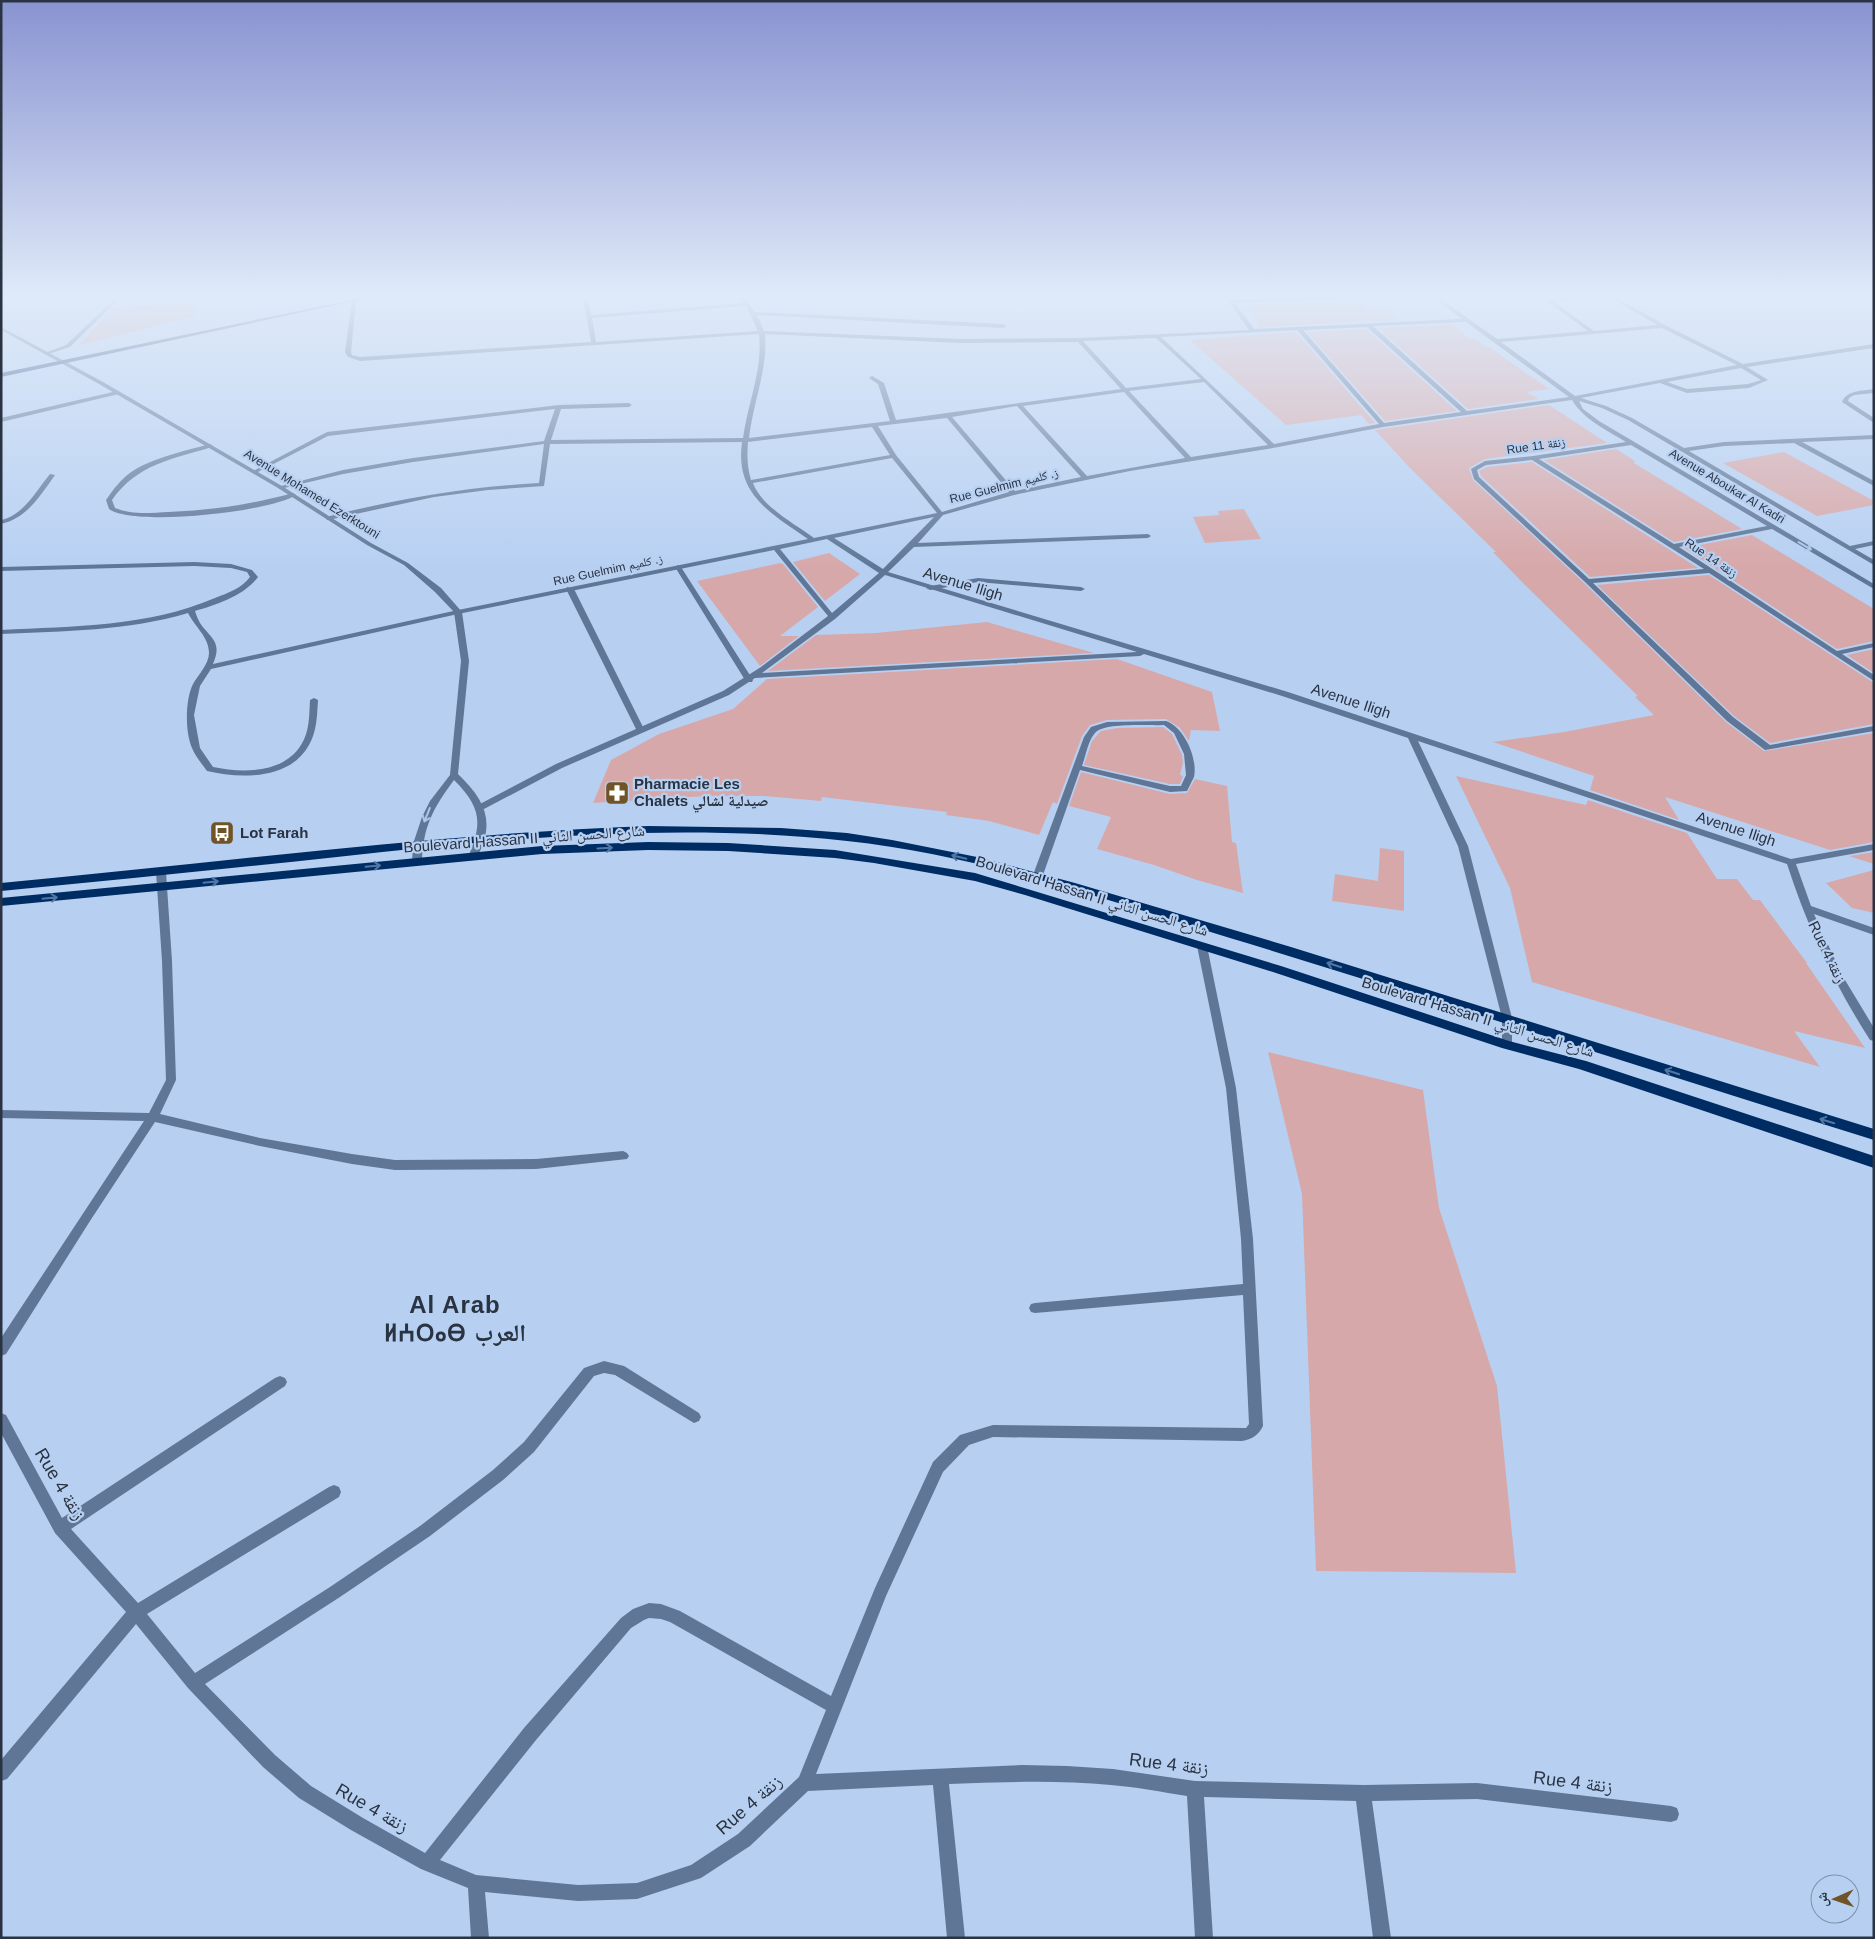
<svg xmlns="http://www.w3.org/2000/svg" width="1875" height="1939" viewBox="0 0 1875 1939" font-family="Helvetica,'Noto Naskh Arabic','Noto Sans Tifinagh',sans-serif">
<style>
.building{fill:#d7a8a9}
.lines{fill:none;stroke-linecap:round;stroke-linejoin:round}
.service{fill:#5f7697;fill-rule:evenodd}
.minor{fill:#5f7697;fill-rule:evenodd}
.tertiary{fill:#5f7697;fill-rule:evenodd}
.secondary{fill:#2a4b7a;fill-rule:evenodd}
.primary{fill:#002c64;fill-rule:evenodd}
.oneway{stroke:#aec7e9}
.oneway2{stroke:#5276a4}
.labels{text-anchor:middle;stroke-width:4.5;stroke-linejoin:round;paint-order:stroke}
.far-street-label{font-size:12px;fill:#2a3341;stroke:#b7d0f2}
.street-label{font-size:15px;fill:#2a3341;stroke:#b7d0f2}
.poi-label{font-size:15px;font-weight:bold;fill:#2a3341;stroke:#b7d0f2;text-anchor:start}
.near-street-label{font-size:18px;fill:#2a3341;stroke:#b7d0f2}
.near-district-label{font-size:24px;font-weight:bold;letter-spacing:1px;fill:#2a3341;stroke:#b7d0f2}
</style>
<rect width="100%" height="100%" fill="#b7d0f2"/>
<!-- building -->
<path class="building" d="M1359,301l10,10 18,-1 9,10 -136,7 -13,-22z
M193,303l2,13 -116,29 34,-37z
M1453,324l16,15 5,-1 11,9h4l60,42 -23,3 13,7 -71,10 -90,-81z
M1366,329l91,82 -72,10 -78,-89z
M1296,332l79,91 -6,1 -8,-9 -75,10 -96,-85z
M1549,405l58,38 -122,16 -16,9 4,12 111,103 142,139 38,29 110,-18v109l-44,8 -165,-53 14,23 -89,-30 4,-14 -101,-34 71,-10 90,-17 -19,-18 3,-1 -114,-112 -31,-32h3l-86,-84 -35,-38z
M1616,449l19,12 -1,2 108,66 -68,13 -130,-82z
M1784,452l90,49v4l-57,11 -94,-53z
M1532,462l166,106 -108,9 -109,-101 -2,-5 8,-4z
M1244,509l17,30 -56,4 -12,-26 26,-2 -1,-4z
M1752,535l122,74v32l-37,8 -153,-101z
M829,553l31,21 -35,27 -32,-39z
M780,563l3,1 35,43 -38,29h19l-39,30 -63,-85z
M1709,575l165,108v41l-104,19 -36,-27 -137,-131z
M987,622l107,31 -326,18 48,-36 60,-2z
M1874,649v24l-27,-18z
M1117,659l95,33 8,39 -29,-1 -2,11 -9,-13 -14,-9 -59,1 -17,5 -8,11 -25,68 -4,-2 -14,33 -50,-14 -43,-6 1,-3 -125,-15 -1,4 -57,-5h-58l-113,7 18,-43 48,-26 74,-25 34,-30z
M1163,727l9,7 10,21 1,8 -3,12 3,1 -3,8h-10l-86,-19 8,-24 9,-10 16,-3z
M1081,772l89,22 17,-1 8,-14 32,7 5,56 4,1 7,50 -46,-13 -43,-15 -57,-16 14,-32 -42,-11z
M1456,776l130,29 2,-5 99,33 30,46h20l16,21h7l47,63h-1l59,85 -71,-17 26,36 -288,-85 -22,-94z
M1380,848l24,3v60l-72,-10 3,-27 43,7z
M1874,852v12l-25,-8z
M1874,870v43l-22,-5 -26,-25z
M1268,1052l155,38 16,118 58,178 19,187 -200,-2 -14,-377z"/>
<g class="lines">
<!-- service -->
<path class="service" d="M117,391l2,1v2l-118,28v-4z
M50,474l5,1c-15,21 -28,43 -54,49v-4c23,-5 35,-29 49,-46z
M678,565l3,2 72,113 -1,2h-6l-1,-2 -70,-113z
M978,578l103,9 4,2 -4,2 -103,-9 -48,8 -4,-2 4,-2z
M567,587l7,2 70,140 -1,2h-6l-71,-142z"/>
<!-- minor -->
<path class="minor" d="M117,297h4l-51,50 -25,8v-2l21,-8z
M583,297h4l4,18 153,-12 -4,-6h4l11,15 248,12 3,2 -3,2 -246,-13 7,16 197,8 118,-1 170,-8 -22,-31 2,-1 4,2 136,-3 -2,1 -132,5 19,26 208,-10 -29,-22h5l59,42 91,-8 -41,-30 31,-4h13l-37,5 40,29 63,-6 -47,-28h5l50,28 78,39 131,-20v4l-127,19 21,13 -19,8 -62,5 -27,-10 -79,15 25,8 26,12 52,30 40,-6 150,-7v4l-72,3 72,39v5l-80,-43 -70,3 -35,5 161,95 24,-5v4l-19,4 19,11v5l-246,-145 -26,-12 -23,-7 4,8 16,12 275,163v5l-102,-60 -93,18 158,104 37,-8v4l-32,7 32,21v6l-165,-108 -116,10 140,134 37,28 104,-19v5l-109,19 -38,-29 -142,-139 -111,-103 -3,-10 14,-8 48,-5 93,-14c-19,-12 -42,-22 -54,-42l-189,27 -110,21 -143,23 -116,24 -71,20 -25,28 230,-9 3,2 -3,2 -234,9 -26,25 400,120 503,167 83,-15v6l-78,14 15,42 63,22v7l-60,-21 28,61 32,53v13l-4,-1c-36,-56 -63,-114 -83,-176l-369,-123 50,105 44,172v27l-1,3h-8l-1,-3v-27l-44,-172 -50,-108 -126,-42 -138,-42 -4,2 -385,22 -26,17 -167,73 -78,41h-6l-1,-2 1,-2 78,-41 167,-73 38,-24 67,-51 -54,-66 -316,64 -247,55 -11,17 -6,29 6,33 13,19c29,6 70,7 88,-22 9,-14 8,-30 9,-45l4,-2 4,2c-1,16 -1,31 -9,45 -19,35 -69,34 -102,26 -5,-7 -12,-15 -15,-23 -7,-16 -7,-48 1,-64 5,-9 16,-20 16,-31 0,-16 -14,-26 -21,-40 -60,18 -124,18 -187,21v-4c73,-4 146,-3 214,-32 13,-5 27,-10 35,-21l-3,-5 -16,-4 -37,-2 -193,5v-4l193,-5 37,2 21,6 6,7c-14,19 -42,28 -63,34 1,4 3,8 5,12 10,15 23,18 13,41l245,-54 350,-71c-39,-27 -73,-45 -66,-97l-192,2 -6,42 -56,4 -54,7 -106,23 -2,-1v-2c70,-18 140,-30 213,-34l5,-39 -131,18 -70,12 -63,15 -3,-2 66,-17 70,-12 131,-17 11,-32 -227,27 -72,37 -5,-1 76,-40 232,-27 70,-2 3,2 -3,2 -68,2 -10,31 192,-2c5,-36 20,-68 16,-104l-399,27 -12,-4 -3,-5 7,-52 2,-1 2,1 -5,52 1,3 8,2 231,-15zM746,306l12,25 -162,11 -4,-24zM1466,322l103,75 -102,14 -94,-85zM1367,327l94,85 -77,11 -81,-93zM1662,328l75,37 -162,31 -74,-54zM1297,330l82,94 -105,20 -113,-107zM765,334l196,9 117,-1 43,47 -225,31 -12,-37 -12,-7 -3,2 9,6 12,37 -141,17c4,-36 19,-68 16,-104zM1156,338l45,41 -75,9 -43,-47zM1741,368l20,12 -13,4 -61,5 -20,-7zM1204,382l64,63 -77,12 -62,-66zM1124,392l61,66 -98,18 -64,-70zM1017,406l64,71 -66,14 -63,-74zM947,418l62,74 -67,20 -46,-57 -18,-29zM872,427l18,28 -139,25c-4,-13 -4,-25 -3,-38zM1631,445l136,81 -93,18 -135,-85zM892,458l45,55 -123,25c-19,-14 -53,-32 -61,-55zM1532,460l172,109 -115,10 -110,-102 -2,-7 9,-5zM934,517l-51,52 -49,-31zM827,539l52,34 -47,40 -52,-64zM885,575l252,77 -375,21 73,-54z
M1874,389v4l-20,2 -5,3 -1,3 26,17v5l-32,-21c5,-12 20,-11 32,-13z
M210,444l3,2 -1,1c-39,12 -75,17 -100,53l3,8c17,7 35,5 53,4 45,-2 81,-7 125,-19l3,2c-25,17 -163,32 -187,14l-3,-9c6,-9 12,-17 20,-24 20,-17 59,-25 84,-32z
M1166,721c18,6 32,37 28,56 -2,4 -5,10 -7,14l-17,1 -90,-22 -37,105 -5,3 -3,-1 -2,-2 51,-138 7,-10 16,-5zM1164,725l10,8 10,21 2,21 -5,11h-11l-88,-20c4,-11 6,-25 13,-33 10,-11 54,-7 69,-8z
M161,869l5,3 6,89 4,119 -16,34 100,24 92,16 43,6 141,-1 87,-8 4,2 2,3 -2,3 -91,10 -141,1 -43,-6 -92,-18 -105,-24 -65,99 -84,133 -5,2v-18l143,-217 -143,-3v-8l148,3 17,-33 -4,-119 -6,-89z
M1202,943l5,3 29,142 17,151 10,187c-5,10 -11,13 -21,15l-249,-4 -24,8 -26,27 -57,124 -70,178 206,-9 45,1 46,3 82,12 168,4 114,-2 194,23 6,2 2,6 -2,6 -6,2 -194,-23 -105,2 19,137h-18l-17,-137 -152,-4 9,141h-18l-8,-142c-25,-4 -51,-9 -76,-11 -54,-5 -108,-3 -162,-1l16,154h-18l-14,-153 -125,6 -58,55 -49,32 -64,21 -59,2 -93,-9 4,46h-18l-3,-50 -47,-19 -70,-39 -52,-32 -36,-31 -75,-79 -52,-64 -129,155 -6,2v-21l125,-148 -71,-79 -54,-100v-20l5,2 56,103 213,-140 5,-2 5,2 2,4 -2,4 -214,143 67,74 191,-116 5,-2 5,2 2,5 -2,5 -192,117 48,59 135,-86 90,-61 73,-56 31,-28 60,-74 20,-7 20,5 75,47 2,4 -2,4 -5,2 -79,-48 -11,-2 -10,3 -60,76 -31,28 -73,56 -90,61 -135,87 70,71 36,31 52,32 62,35 99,-125 97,-110 12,-9 16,-6 12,1 19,7 151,85 44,-108 58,-126 27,-27 33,-10 253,3 3,-4 -6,-129 -208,18 -4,-1 -2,-4 2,-4 4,-1 208,-19 -2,-45 -15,-151 -29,-142zM649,1618l12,1 9,3 156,88 -27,67 -61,57 -47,31 -54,18 -59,2 -102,-10 -36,-15 96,-120 95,-112 13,-8z"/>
<!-- tertiary -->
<path class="tertiary" d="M1,327l102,55 179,104 89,57 37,20 33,25 21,24 7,49 -11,113c28,27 38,49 18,85h-6l-2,-2c15,-34 13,-50 -14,-77 -21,28 -31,47 -32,82l-5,3 -5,-3 1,-18 9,-27 8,-16 20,-26 11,-114 -7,-49 -19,-20 -31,-27 -37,-20 -89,-57 -179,-104 -98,-54z"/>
<!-- secondary -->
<path class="secondary" d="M366,297h7l-372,80v-4z"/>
<!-- primary -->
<path class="primary" d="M648,826l133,2 66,5 45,7 90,18 93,25 216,64 583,182v11c-215,-67 -429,-137 -644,-202 -126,-39 -252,-83 -383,-97 -170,-19 -341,-3 -510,16 -112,12 -224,23 -336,34v-8c216,-20 431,-49 647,-57z
M648,842l80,1 107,7 140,23 306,93 228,75 77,20 288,95v12l-295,-99 -77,-21 -229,-76 -248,-77 -50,-14 -101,-18 -39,-5 -107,-7 -80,-1 -106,4 -541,52v-8l541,-52z"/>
</g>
<!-- one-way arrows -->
<defs><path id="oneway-shaft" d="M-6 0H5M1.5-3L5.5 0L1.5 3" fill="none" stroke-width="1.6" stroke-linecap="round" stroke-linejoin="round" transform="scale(1.25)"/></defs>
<g class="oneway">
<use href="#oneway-shaft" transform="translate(1805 546) rotate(31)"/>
<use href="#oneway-shaft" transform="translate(427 815) rotate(112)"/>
</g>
<g class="oneway2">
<use href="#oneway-shaft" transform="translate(605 848) rotate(-3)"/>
<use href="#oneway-shaft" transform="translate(959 857) rotate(-166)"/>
<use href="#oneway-shaft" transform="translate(373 866) rotate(-5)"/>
<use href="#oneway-shaft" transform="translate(211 882) rotate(-6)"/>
<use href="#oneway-shaft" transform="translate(50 898) rotate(-6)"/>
<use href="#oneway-shaft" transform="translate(1334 965) rotate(-162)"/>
<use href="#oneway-shaft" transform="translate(1672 1072) rotate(-162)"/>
<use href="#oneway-shaft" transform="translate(1827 1121) rotate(-163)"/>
</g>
<!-- sky -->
<linearGradient id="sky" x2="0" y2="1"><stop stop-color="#8993d1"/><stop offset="0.52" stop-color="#dfeaf9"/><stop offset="1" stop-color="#dfeaf9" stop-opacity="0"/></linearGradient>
<rect width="1875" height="568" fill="url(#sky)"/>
<!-- icons -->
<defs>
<symbol id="pharmacy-square" viewBox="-11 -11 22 22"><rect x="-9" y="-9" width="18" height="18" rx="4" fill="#705427" stroke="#b7d0f2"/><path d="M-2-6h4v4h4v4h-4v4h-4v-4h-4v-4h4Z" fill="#fff"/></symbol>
<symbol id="bus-square" viewBox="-11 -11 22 22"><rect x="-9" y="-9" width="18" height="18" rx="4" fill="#705427" stroke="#b7d0f2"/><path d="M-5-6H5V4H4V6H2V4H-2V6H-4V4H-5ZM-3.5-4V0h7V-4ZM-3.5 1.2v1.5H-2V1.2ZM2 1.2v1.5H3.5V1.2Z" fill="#fff"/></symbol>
</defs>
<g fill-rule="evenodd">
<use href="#pharmacy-square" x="603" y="779" width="28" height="28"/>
<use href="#bus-square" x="208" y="819" width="28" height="28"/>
</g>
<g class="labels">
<!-- far-street labels -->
<g class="far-street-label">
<text transform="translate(1536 446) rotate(-8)" y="4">Rue 11 زنقة</text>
<text transform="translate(1004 486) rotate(-14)" y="4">Rue Guelmim ز. كلميم</text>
<text transform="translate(1727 486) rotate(31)" y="4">Avenue Aboukar Al Kadri</text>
<text transform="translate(312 494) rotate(32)" y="4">Avenue Mohamed Ezerktouni</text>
<text transform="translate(1711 558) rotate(34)" y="4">Rue 14 زنقة</text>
<text transform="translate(608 570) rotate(-12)" y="4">Rue Guelmim ز. كلميم</text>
</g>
<!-- street labels -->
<g class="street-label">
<text transform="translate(963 584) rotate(17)" y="5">Avenue Iligh</text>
<text transform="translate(1351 701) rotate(18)" y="5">Avenue Iligh</text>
<text transform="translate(1736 829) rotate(18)" y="5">Avenue Iligh</text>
<text transform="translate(524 839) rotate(-4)" y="5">Boulevard Hassan II شارع الحسن الثاني</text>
<text transform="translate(1092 896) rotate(17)" y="5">Boulevard Hassan II شارع الحسن الثاني</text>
<text transform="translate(1827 952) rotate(64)" y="5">Rue 4 زنقة</text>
<text transform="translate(1478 1017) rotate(17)" y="5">Boulevard Hassan II شارع الحسن الثاني</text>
</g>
<!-- poi labels -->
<g class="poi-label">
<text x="634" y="789">Pharmacie Les<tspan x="634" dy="17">Chalets صيدلية لشالي</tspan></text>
<text x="240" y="838">Lot Farah</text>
</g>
<!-- near-street labels -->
<g class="near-street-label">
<text transform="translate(60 1484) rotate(59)" y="6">Rue 4 زنقة</text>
<text transform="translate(1169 1764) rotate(7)" y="6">Rue 4 زنقة</text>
<text transform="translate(1573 1782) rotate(7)" y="6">Rue 4 زنقة</text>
<text transform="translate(749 1805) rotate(-41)" y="6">Rue 4 زنقة</text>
<text transform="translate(372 1808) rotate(30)" y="6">Rue 4 زنقة</text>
</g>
<!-- near-district labels -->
<g class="near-district-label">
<text x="455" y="1313">Al Arab<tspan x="455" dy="28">ⵍⵄⵔⴰⴱ العرب</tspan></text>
</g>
</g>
<!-- border -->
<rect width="1875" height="1939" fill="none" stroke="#2a3341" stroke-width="5"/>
<!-- north arrow -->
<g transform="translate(1835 1899) rotate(268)"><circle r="24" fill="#b7d0f2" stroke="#7f91ab"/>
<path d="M0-4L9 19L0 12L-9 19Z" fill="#705427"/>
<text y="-8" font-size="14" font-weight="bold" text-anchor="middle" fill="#2a3341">ش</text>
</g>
</svg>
